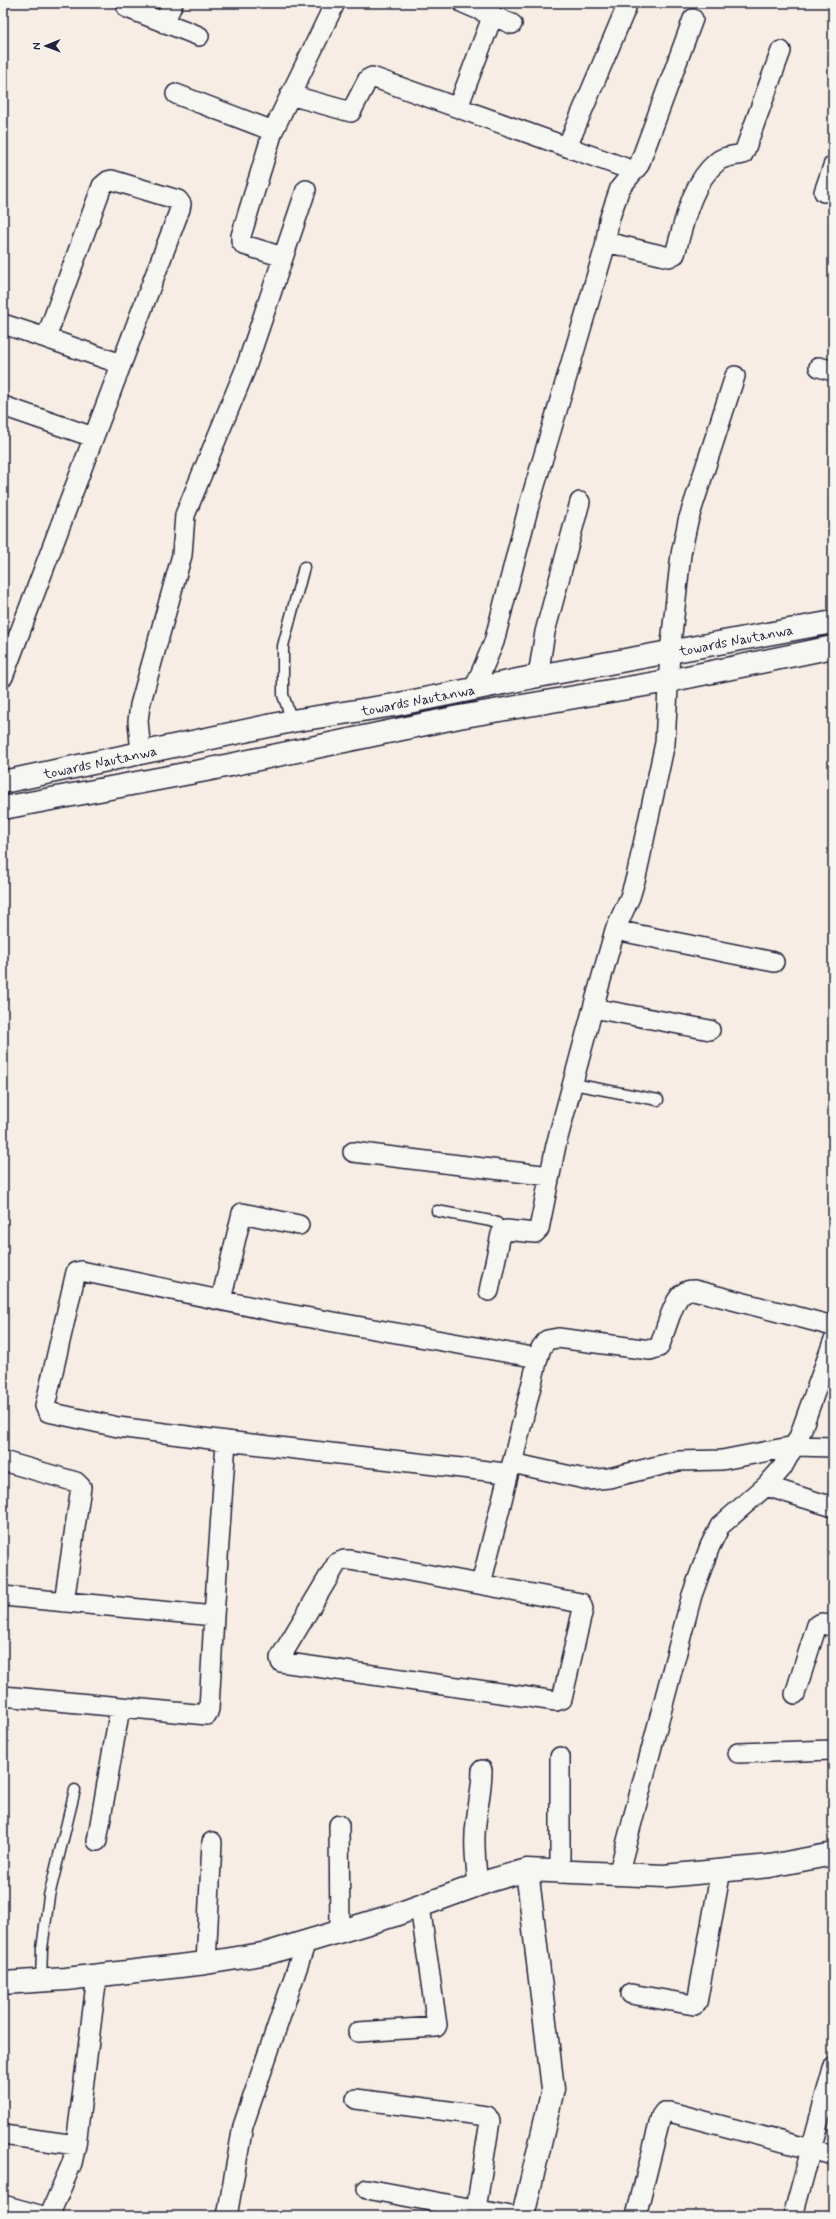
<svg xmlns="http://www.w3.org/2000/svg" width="836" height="2219" viewBox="0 0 836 2219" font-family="Mynerve,sans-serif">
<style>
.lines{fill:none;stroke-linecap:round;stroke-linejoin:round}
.service-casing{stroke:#22223b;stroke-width:13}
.minor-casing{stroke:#22223b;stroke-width:22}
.tertiary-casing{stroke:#22223b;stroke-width:25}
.primary-casing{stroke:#22223b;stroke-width:25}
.service{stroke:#f6f6f2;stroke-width:10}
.minor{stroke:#f6f6f2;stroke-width:19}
.tertiary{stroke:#f6f6f2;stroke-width:22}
.primary{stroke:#f6f6f2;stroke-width:22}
.labels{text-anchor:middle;stroke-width:3;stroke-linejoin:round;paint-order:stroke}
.street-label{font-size:14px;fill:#22223b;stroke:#f6f6f2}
</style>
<rect width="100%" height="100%" fill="#f8ede5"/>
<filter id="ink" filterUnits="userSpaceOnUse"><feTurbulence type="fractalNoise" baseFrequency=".025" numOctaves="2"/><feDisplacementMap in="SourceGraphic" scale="8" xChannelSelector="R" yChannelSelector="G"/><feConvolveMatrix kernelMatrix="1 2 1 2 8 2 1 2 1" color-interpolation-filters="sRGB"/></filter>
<g filter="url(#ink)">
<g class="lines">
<defs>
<path id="service" d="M292,721l-9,-26v-49l21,-79
M573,1084l85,16
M437,1211l54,10 6,2 7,8
M41,1981l1,-32 7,-53 26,-106"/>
<path id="minor" d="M463,3l49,21
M127,8l72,28
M164,23l9,-20
M176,94l97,37
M290,95l61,17 17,-33 4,-2 262,94
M458,107l35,-92
M567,147l59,-139
M824,192l9,-26
M606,242l63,15 6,-3c9,-30 16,-71 42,-92 6,-6 18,-6 26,-8l2,-4 36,-99
M283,257l-39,-12 -3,-4v-5l32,-105 62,-128
M3,324l43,14
M819,367l14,4
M3,406l90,31
M538,676l7,-44 35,-130
M3,677l177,-468 1,-5 -3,-4 -66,-20 -4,1 -6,5 -56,152 75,26
M474,689l20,-47 34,-133 77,-262 4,-27 11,-32 19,-23 54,-146
M141,753l-3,-32 2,-16 42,-150 3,-40 60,-145 61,-180
M615,930l159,32
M593,1008l117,22
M353,1152l197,24
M489,1291l12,-57 5,-4 29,3 4,-4 17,-84 37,-137 22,-78 15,-33 6,-20 29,-134 5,-91 11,-98 7,-33 47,-145
M221,1300l21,-87 57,12
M226,1441l-108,-14 -70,-15 -3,-6 31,-134 5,-1 196,41 261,46
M3,1461l73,21 5,5 -17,115
M512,1463l77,17 20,-2 69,-17 44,-1 73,-14 38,1
M766,1486l67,21
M344,1560h6l231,43 2,6 -21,90 -6,2 -275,-39 -1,-4 57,-95z
M481,1584l28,-112
M3,1596l211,20 12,-175 279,32 4,-1 2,-4 27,-110 3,-10 6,-8 11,-2 92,12 9,-3c6,-13 14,-50 26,-55 2,-2 6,-2 9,-2l139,36
M795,1694l22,-69 5,-2 11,4
M3,1696l204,19 2,-6 5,-93
M738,1753l95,-3
M560,1757v116
M339,1825l1,107
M97,1841l23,-133
M618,1875l74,-280 18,-49 10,-20 46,-40 16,-18 17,-31 34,-95
M478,1886c-2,-21 -5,-43 -2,-63 2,-19 6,-35 6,-53
M206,1963l6,-121
M631,1994l63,11 3,-2 24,-133
M358,2032l78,-5 1,-2 -17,-119
M356,2099l131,17 3,5 -14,88
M3,2135l73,10
M367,2189l144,27
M3,2205l40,11
M47,2216l3,-2 22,-51 4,-18 21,-169
M227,2216l16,-90 63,-184
M636,2216l25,-100 3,-4h6l163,43
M793,2216l40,-148"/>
<path id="tertiary" d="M3,1983l63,-4 140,-16 62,-10 127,-38 97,-35 35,-10 137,6 106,-10 63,-12
M523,2216l30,-127 -26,-219"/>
<path id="primary" d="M3,782l289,-61 102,-16 144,-29 295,-54
M3,808l203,-38 253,-53 209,-36 165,-34"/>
</defs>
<!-- service casing -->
<use href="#service" class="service-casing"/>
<!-- minor casing -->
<use href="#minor" class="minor-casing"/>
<!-- tertiary casing -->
<use href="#tertiary" class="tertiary-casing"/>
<!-- primary casing -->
<use href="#primary" class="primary-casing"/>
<!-- service -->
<use href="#service" class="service"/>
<!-- minor -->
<use href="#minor" class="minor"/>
<!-- tertiary -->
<use href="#tertiary" class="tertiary"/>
<!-- primary -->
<use href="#primary" class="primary"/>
</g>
</g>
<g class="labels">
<!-- street labels -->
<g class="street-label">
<text transform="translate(736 640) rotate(-11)" y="5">towards Nautanwa</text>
<text transform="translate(418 700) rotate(-11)" y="5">towards Nautanwa</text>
<text transform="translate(100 762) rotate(-12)" y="5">towards Nautanwa</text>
</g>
</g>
<!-- margin -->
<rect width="836" height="2219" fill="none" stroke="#f6f6f2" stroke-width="16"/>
<rect x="8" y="8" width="820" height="2203" fill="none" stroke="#22223b" stroke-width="1.5" filter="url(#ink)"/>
<!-- north arrow -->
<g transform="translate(46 46) rotate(269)" stroke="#f6f6f2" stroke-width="3" paint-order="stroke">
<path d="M0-3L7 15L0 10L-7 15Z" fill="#22223b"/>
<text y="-6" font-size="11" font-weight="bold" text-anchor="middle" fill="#22223b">N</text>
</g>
</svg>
